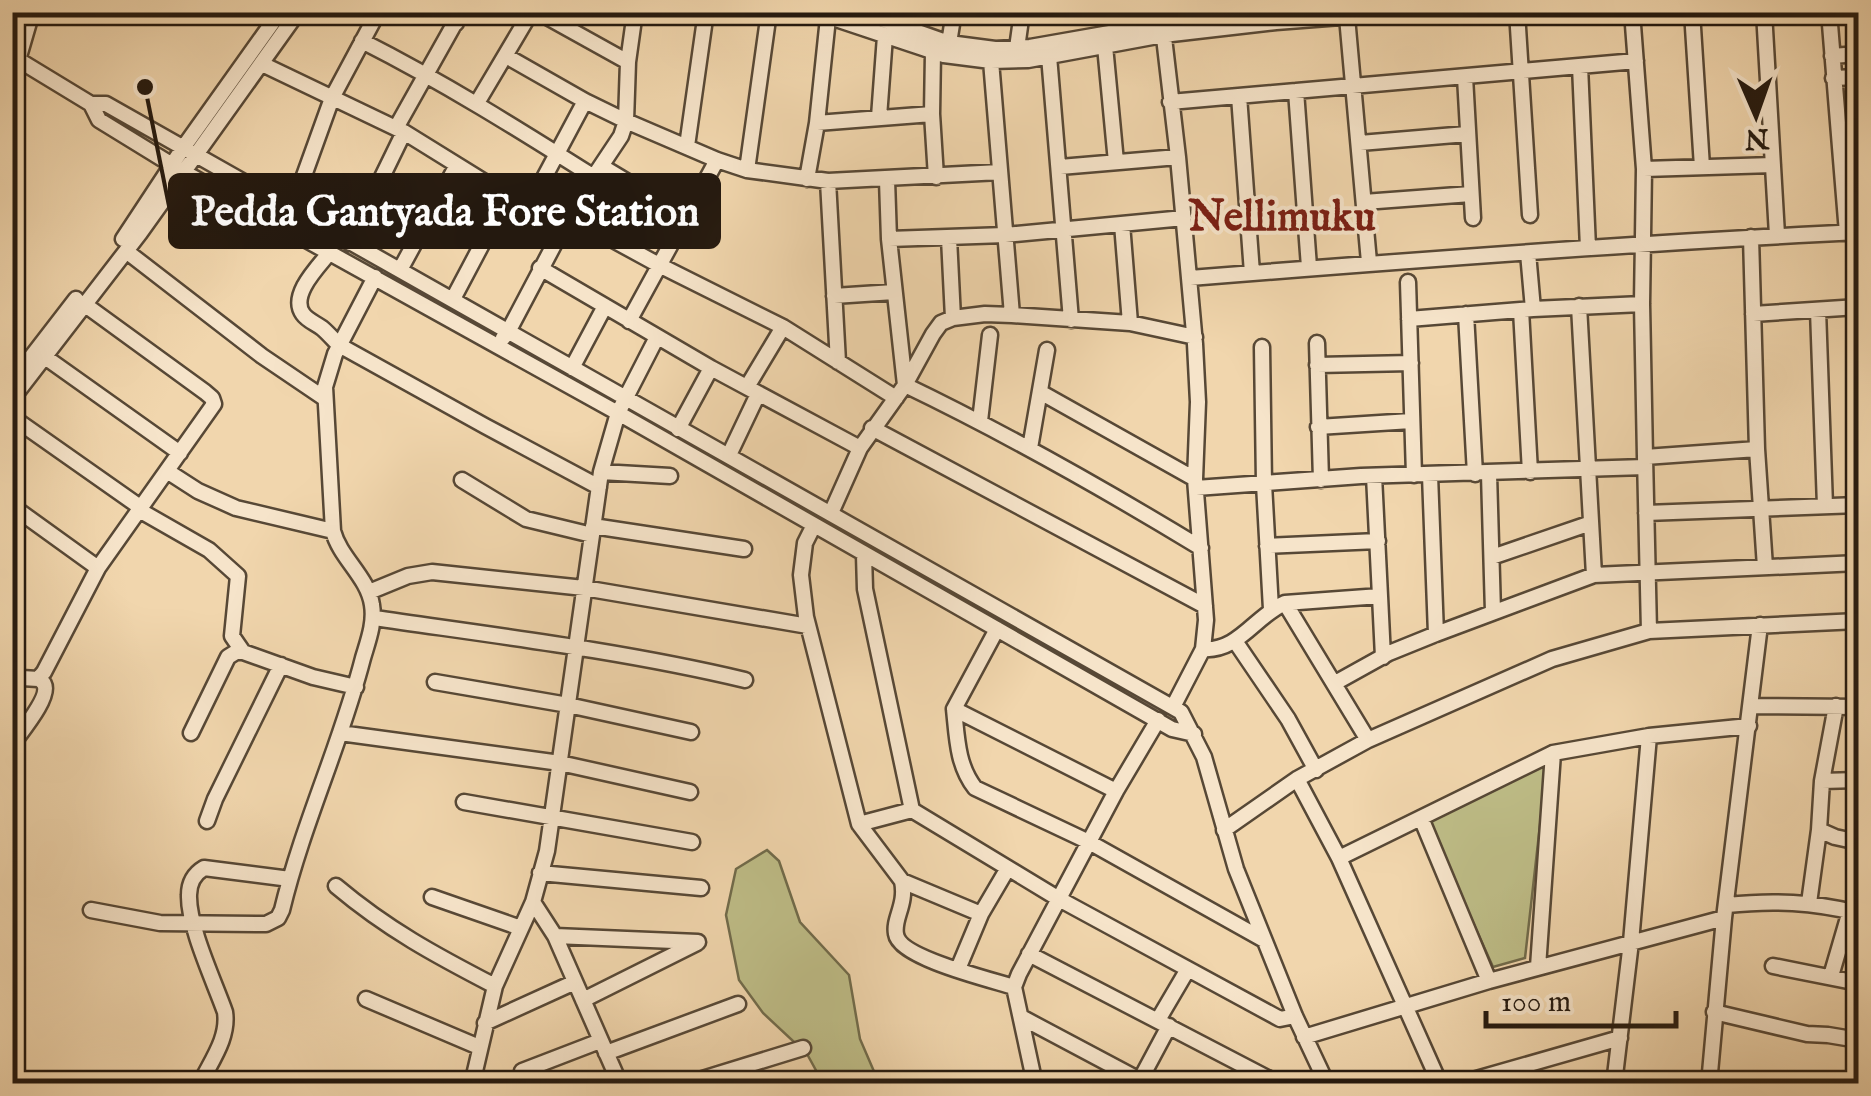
<svg xmlns="http://www.w3.org/2000/svg" width="1871" height="1096" viewBox="0 0 1871 1096" font-family="'IM FELL English',serif">
<style>
.green{fill:#bebd87;stroke:#716b4b;stroke-width:2.5}
.lines{fill:none;stroke-linecap:round;stroke-linejoin:round}
.minor-casing{stroke:#574836;stroke-width:19}
.minor{stroke:#f6e4ca;stroke-width:14}
.labels{text-anchor:middle;stroke-width:8;stroke-linejoin:round;paint-order:stroke}
.neighbourhood-label{font-size:42px;font-weight:bold;fill:#7a1f14;stroke:#f6e4ca}
.leader{fill:none;stroke:#24190f;stroke-width:4}
.callout-dot{fill:#24190f;stroke:#f6e4ca;stroke-width:4}
.callout{fill:#24190f;stroke:#24190f;stroke-width:4}
.callout-label{font-size:42px;text-anchor:middle;font-weight:bold;fill:#fff}
</style>
<rect width="100%" height="100%" fill="#f1d6ad"/>
<filter id="stains"><feTurbulence type="fractalNoise" baseFrequency=".002" numOctaves="4"/><feColorMatrix values="0 0 0 0 .2 0 0 0 0 .09 0 0 0 0 .02 0 0 0 .5 -.17"/></filter>
<radialGradient id="worn" r=".72"><stop offset=".6" stop-color="#630" stop-opacity="0"/><stop offset="1" stop-color="#630" stop-opacity=".3"/></radialGradient>
<!-- green -->
<path class="green" d="M1547,763l-22,195 -32,9 -66,-147z
M767,850l12,11 21,61 49,53 11,64 19,44h-56l-16,-29 -44,-41 -24,-33 -13,-65 10,-46z"/>
<g class="lines">
<defs>
<path id="minor" d="M137,12l1,1
M438,12l18,11
M538,12l90,50
M815,12l129,43 47,6 37,-1 135,-25 113,-13 130,-10
M861,12l88,31 46,6 35,-2 131,-23 100,-12
M1161,12l17,145 17,187 3,58 -3,77 11,141 -3,29 -30,58
M1517,12l13,203
M1632,12l12,157 -2,135 3,153
M1692,12l10,155
M1764,12l13,223
M1829,12l18,221
M1347,17l22,245
M362,41c81,41 156,88 232,136
M949,43l5,-31
M1105,46l11,116
M1017,48l5,-36
M933,52l-1,62 4,63
M12,56l79,48h15l1075,608 23,45 32,112 59,147 32,68
M506,56l79,45 41,20 91,39 30,10 81,11 172,-9
M1049,56l22,264
M1832,56l26,-2
M18,60l14,-48
M991,61l21,254
M262,64l142,68 158,98
M1580,66l8,182
M1465,77l8,141
M1833,78l25,-1
M1296,91l13,176
M1239,96l13,177
M1170,102l466,-41
M477,103l54,-91
M91,104l8,16 83,51 436,242 554,316 22,5
M879,117l6,-81
M817,123l115,-9
M396,128l65,-116
M1360,143l107,-9
M687,146l19,-134
M601,166l85,51
M1060,167l118,-10
M1644,169l129,-4
M747,170l22,-158
M807,179l10,-56 11,-105
M887,180l2,59 16,146c102,49 199,104 296,163
M828,181l10,181
M1364,202l107,-8
M528,208l57,-107
M292,209l40,-111 46,-86
M569,216l90,49 124,62 113,71
M1122,224l8,99
M949,238l4,80
M123,239l60,-91 97,-136
M889,239l116,-4 179,-17
M350,243l54,-111
M126,251l136,105 62,42
M330,252c-11,14 -41,43 -27,62 4,6 12,9 19,14 6,5 11,11 17,17l146,81 114,61
M1528,253l5,56
M540,268l171,100 149,80
M400,270l57,-105
M1190,278c223,-18 445,-35 668,-46
M1408,282l6,193
M834,296l60,-4
M453,299l55,-104
M1579,306l15,269
M1521,310l9,162
M1818,310l7,196
M1466,314l9,160
M1753,314l105,-7
M1409,319l124,-10 109,-5
M629,321l88,-161
M503,338l5,-6 67,-127 46,-69 5,-15 2,-59 7,-50
M1317,343l4,137
M1262,347l2,137 7,125
M45,357l135,96
M1317,365l94,-2
M572,368l33,-62
M12,382l64,-83
M747,387l36,-60
M1040,392l155,87
M12,399l128,-166 158,-221
M12,417l128,90 -1,3 70,40 29,26 -6,60 11,16
M980,421l10,-86
M1318,427l93,-6
M872,428l333,178
M678,429l33,-61
M1030,448l17,-98
M1757,449l8,118
M729,455l29,-61
M167,471l31,20 38,17 97,23
M601,472l69,4
M1489,474l4,138
M1430,475l6,159
M462,480l64,39 66,16
M1196,488l165,-12 284,-9
M12,506l86,62
M831,513l29,-65 45,-63 28,-51 8,-11 12,-5 32,-4 27,1 118,8 65,14
M1646,513l212,-8
M814,525l-9,18 -4,32 5,42 53,207 43,57c5,24 -9,37 -6,53 3,24 96,46 118,53
M593,526l151,23
M1267,546l111,-5
M864,555l1,34 47,221 147,89 221,120 15,-3
M1492,557l99,-34
M369,592l39,-16 24,-4 152,16 224,38
M1380,596l3,61
M1285,603l83,137
M374,618c124,18 249,33 371,62
M997,629l-43,80 162,82
M1649,631l-4,-174 112,-8 -6,-212
M1235,641l53,78 28,51
M1203,649c35,3 52,-33 82,-46l95,-7 -6,-120
M12,673l10,5 16,1 6,-7 54,-104 116,-164 -2,-6 -7,-6 -121,-88
M435,682l133,23 123,27
M1335,683l54,-30 47,-19 158,-59 264,-12
M1751,706l107,1
M1836,706l-14,75 -3,49 16,7 23,5
M954,709c3,28 3,56 21,79l114,54 175,98
M191,733l37,-76 8,-5h7l70,25 43,10
M340,733l220,30 130,29
M12,745c8,-12 39,-48 32,-61 -1,-2 -4,-4 -6,-5
M1297,779l42,79 101,226
M1822,781l36,-1
M464,802l228,40
M1421,818l68,163
M207,821l8,-22 66,-134
M859,824l53,-14
M1224,830l73,-51 71,-39 184,-81 97,-28 209,-10
M1339,858l214,-105 96,-17 100,-10
M540,873l161,15
M902,881l79,33 27,-46
M336,886c51,43 99,69 159,100
M432,897l89,31
M533,902l22,34 65,148
M1809,903l10,-73
M1727,905c47,-5 85,-3 131,8
M91,910l69,13 106,1 12,-6 4,-8c21,-87 59,-166 81,-252 5,-17 12,-35 9,-53 -4,-28 -32,-47 -39,-74l-8,-144 10,-33 40,-77
M555,936l143,6
M1029,954l250,130
M1773,966l85,17
M1538,967l15,-214
M958,969l23,-55
M1831,976l19,-65
M366,999l113,48
M583,1000l114,-57
M1714,1012l93,22 21,1 30,5
M1021,1017l126,67
M1158,1020l30,-51
M485,1023l90,-41
M1304,1037l185,-56 235,-63
M606,1053l132,-49
M522,1071l78,-30
M200,1084c11,-23 29,-46 25,-72 -11,-31 -37,-86 -36,-117 0,-12 5,-21 15,-27l86,11
M472,1084l23,-98 38,-84 14,-51 54,-379 17,-59 39,-76
M686,1084l117,-36
M1035,1084l-21,-97 5,-13 97,-183 42,-71
M1138,1084l31,-58
M1459,1084l161,-46
M1614,1084l17,-142 18,-206
M1709,1084l15,-166 36,-293"/>
</defs>
<!-- minor casing -->
<use href="#minor" class="minor-casing"/>
<!-- minor -->
<use href="#minor" class="minor"/>
</g>
<g class="labels">
<!-- neighbourhood labels -->
<g class="neighbourhood-label">
<text x="1282" y="230">Nellimuku</text>
</g>
</g>
<!-- callouts -->
<path class="leader" d="M145 87L170 211"/>
<circle class="callout-dot" cx="145" cy="87" r="10"/>
<rect class="callout" x="170" y="175" width="549" height="72" rx="10"/>
<g class="callout-label">
<text x="445" y="225">Pedda Gantyada Fore Station</text>
</g>
<!-- margin -->
<rect width="1871" height="1096" fill="none" stroke="#f1d6ad" stroke-width="50"/>
<rect x="15" y="15" width="1841" height="1066" fill="none" stroke="#24190f" stroke-width="5"/>
<rect x="25" y="25" width="1821" height="1046" fill="none" stroke="#24190f" stroke-width="2.5"/>
<!-- north arrow -->
<g transform="translate(1756 115) rotate(178)" stroke="#f6e4ca" stroke-width="8" paint-order="stroke">
<path d="M0-8L18 38L0 25L-18 38Z" fill="#24190f"/>
<text y="-15" font-size="28" font-weight="bold" text-anchor="middle" fill="#24190f">N</text>
</g>
<!-- scale -->
<path d="M1486 1011v15h190v-15" fill="none" stroke="#24190f" stroke-width="5"/>
<text x="1501" y="1011" font-size="30" fill="#24190f" stroke="#f6e4ca" stroke-width="8" paint-order="stroke">100 m</text>
<rect width="100%" height="100%" filter="url(#stains)"/>
<rect width="100%" height="100%" fill="url(#worn)"/>
</svg>
